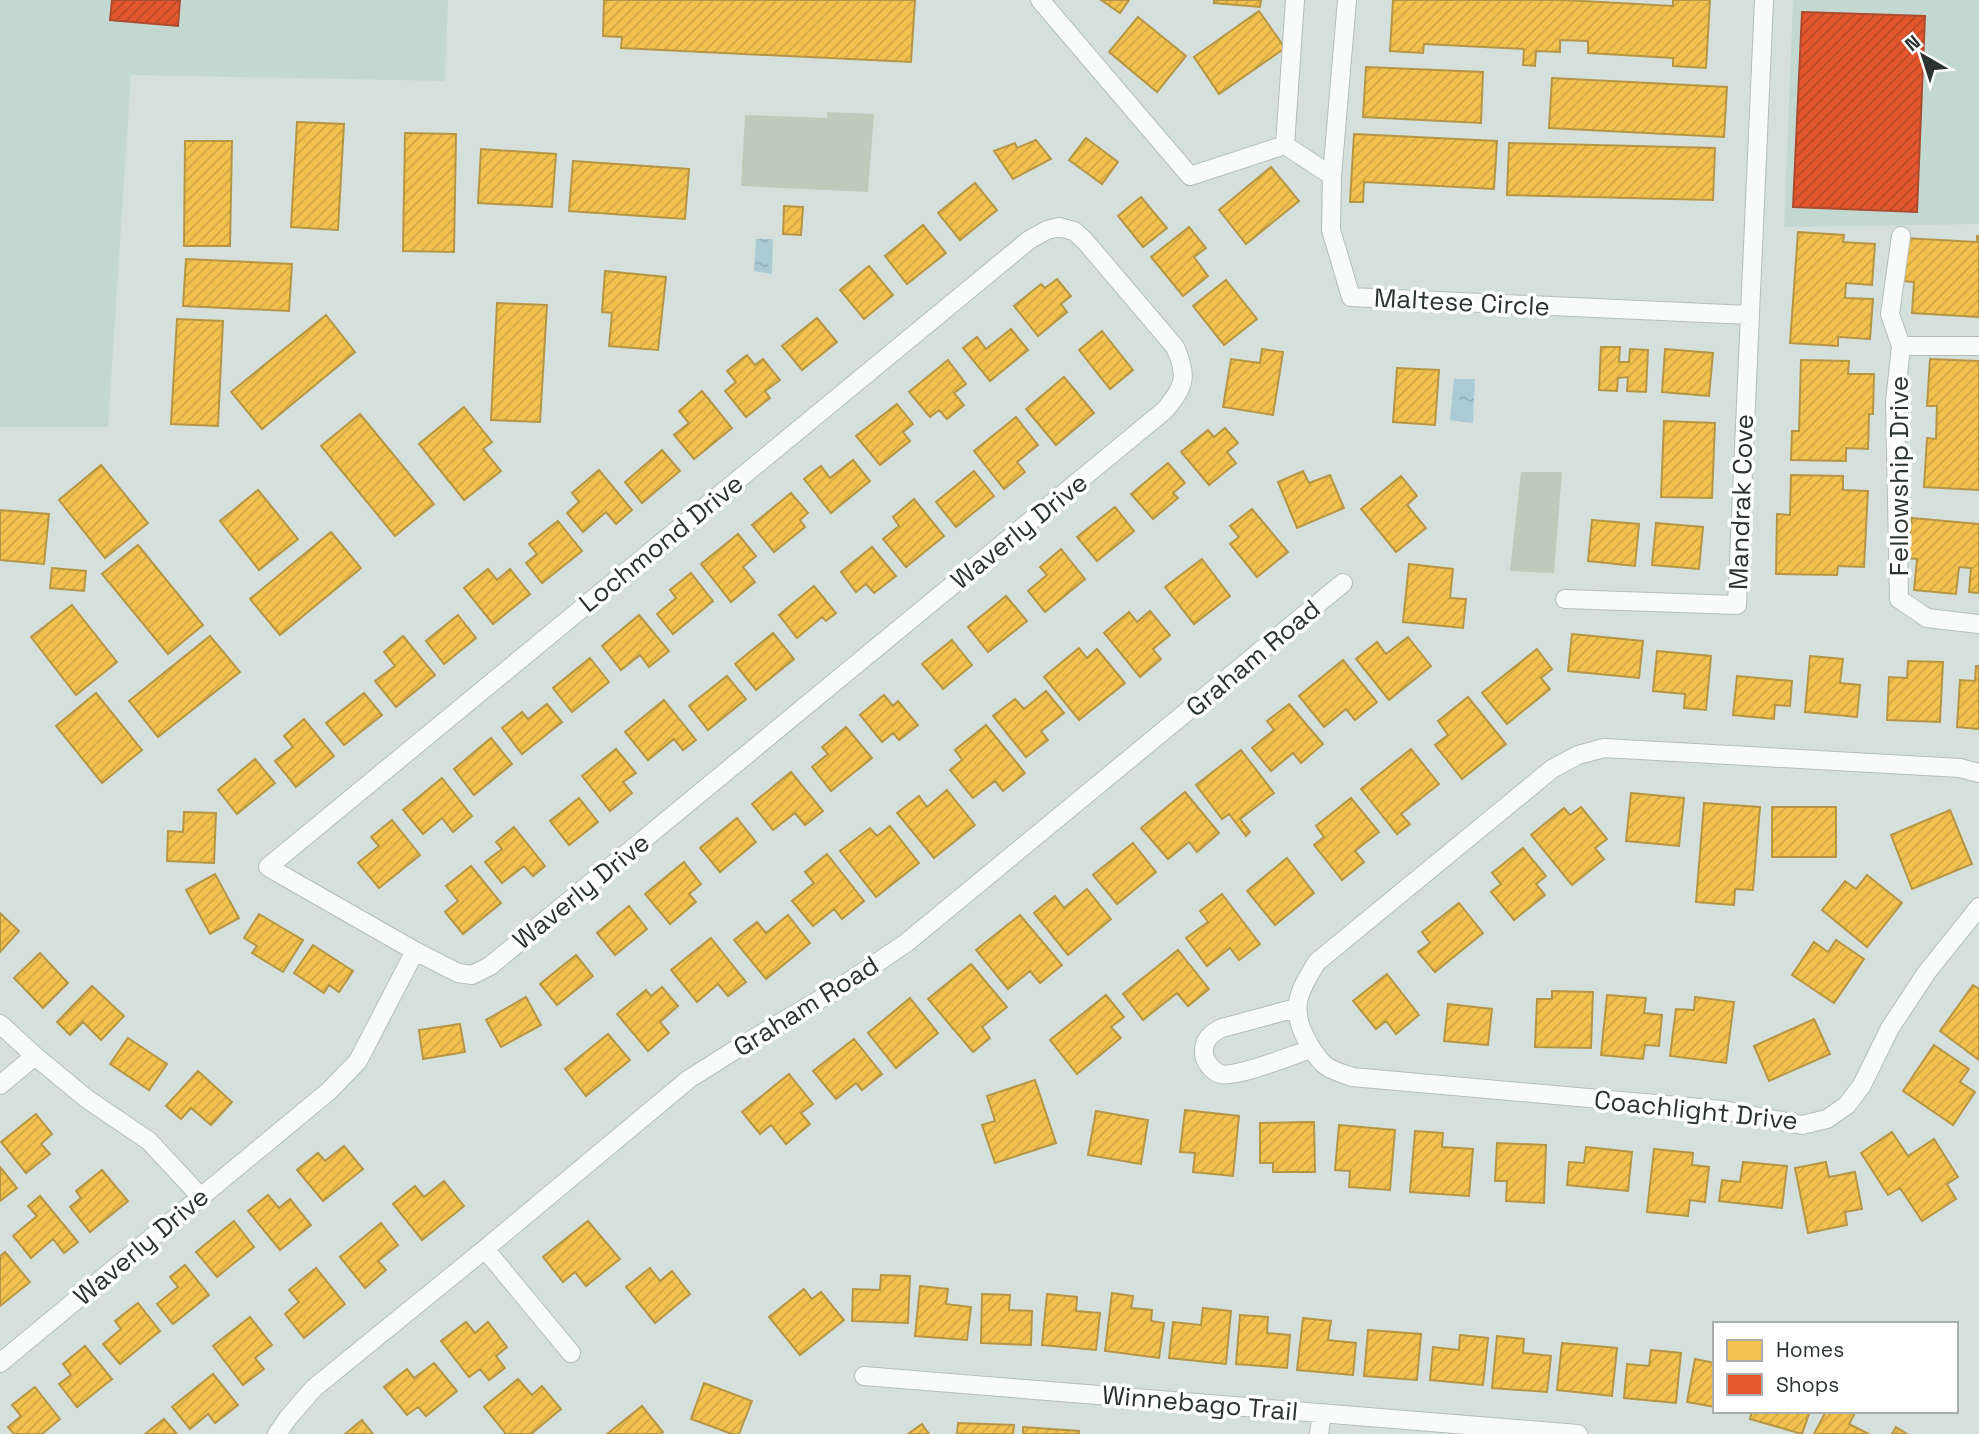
<svg xmlns="http://www.w3.org/2000/svg" width="1979" height="1434" viewBox="0 0 1979 1434" font-family="'Space Grotesk',sans-serif">
<style>
.built{fill:#c4d8d2}
.park{fill:#bdcbbb}
.water{fill:url(#water-ripples)}
.homes{fill:url(#homes-hatch);stroke:#b69645;stroke-width:2}
.shops{fill:url(#shops-hatch);stroke:#ac4c2f;stroke-width:2}
.lines{fill:none;stroke-linecap:round;stroke-linejoin:round}
.minor-casing{stroke:#b5bdbb;stroke-width:20}
.minor{stroke:#f9fafa;stroke-width:18}
.labels{text-anchor:middle;stroke-width:7;stroke-linejoin:round;paint-order:stroke}
.street-label{font-size:26px;fill:#2b3331;stroke:#fff}
</style>
<defs>
<pattern id="water-ripples" width="26" height="14" patternUnits="userSpaceOnUse" patternTransform="scale(1.75)"><rect width="26" height="14" fill="#abcbd4"/><path d="M2 4q2-2 4 0t4 0M15 11q2-2 4 0t4 0" fill="none" stroke="#93afb6"/></pattern>
<pattern id="homes-hatch" width="6" height="6" patternUnits="userSpaceOnUse" patternTransform="scale(1.75)"><rect width="6" height="6" fill="#f2c14e"/><path d="M-1 1l2-2M0 6l6-6M5 7l2-2" fill="none" stroke="#d0a645"/></pattern>
<pattern id="shops-hatch" width="6" height="6" patternUnits="userSpaceOnUse" patternTransform="scale(1.75)"><rect width="6" height="6" fill="#e4572e"/><path d="M-1 1l2-2M0 6l6-6M5 7l2-2" fill="none" stroke="#b94928"/></pattern>
</defs>
<rect width="100%" height="100%" fill="#d5e0dd"/>
<!-- built -->
<path class="built" d="M0,0h448l-3,81 -314,-6 -23,352h-108z
M1793,0h186v224l-195,3z"/>
<!-- park -->
<path class="park" d="M827,112l47,2 -6,78 -127,-6 4,-71 82,3z
M1521,472h41l-8,101 -44,-2z"/>
<!-- water -->
<path class="water" d="M756,239h17l-1,35 -18,-3z
M1454,379h21l-2,44 -23,-3z"/>
<!-- homes -->
<path class="homes" d="M604,0h311l-4,62 -290,-14 1,-11 -19,-1z
M1101,0h28l-9,13z
M1214,0h47l-1,7 -46,-4z
M1393,0h171l109,6v-6h37l-4,68 -33,-2v-8l-85,-5v-12l-28,-1v12l-24,-1 -1,15 -12,-1 1,-16 -100,-5 -1,9 -33,-2z
M1259,11l26,37 -66,46 -25,-37z
M1138,17l48,39 -29,36 -48,-40z
M1366,67l117,5 -2,51 -118,-6z
M1552,78l175,9 -3,50 -175,-9z
M297,122l47,2 -6,106 -47,-3z
M405,133l51,1 -2,118 -51,-1z
M1354,134l143,7 -3,48 -130,-7 -1,20h-13z
M1086,138l32,24 -16,22 -33,-24z
M1036,140l15,19 -38,20 -19,-28 21,-8 2,5z
M185,141h47l-2,105h-46z
M1509,143l206,5 -2,52 -206,-5z
M481,149l75,5 -4,53 -74,-4z
M573,161l116,8 -4,50 -116,-8z
M1271,167l28,34 -53,43 -27,-34z
M975,183l22,27 -37,30 -22,-27z
M1141,197l26,31 -24,19 -25,-31z
M784,206l19,1 -2,28 -18,-1z
M923,225l23,28 -39,31 -22,-28z
M1189,227l17,21 -12,9 14,19 -25,20 -32,-39z
M1798,232l46,3 -1,7 32,2 -3,41 -26,-2 -1,15 28,1 -3,40 -32,-2v9l-48,-3z
M1977,236h2v81l-67,-4 2,-31 -12,-1 2,-43 73,4z
M186,259l106,5 -3,47 -106,-5z
M869,266l24,29 -29,24 -24,-29z
M605,271l61,6 -8,73 -49,-4 3,-33 -10,-1z
M1057,279l14,17 -10,8 6,8 -29,24 -24,-30 27,-22 4,4z
M1226,280l31,39 -33,26 -31,-39z
M497,303l50,2 -7,117 -49,-2z
M326,315l29,37 -93,77 -31,-37z
M817,318l20,24 -35,28 -20,-24z
M177,319l46,2 -5,105 -47,-2z
M1011,329l17,21 -38,31 -27,-33 14,-11 9,12z
M1102,331l31,39 -23,19 -31,-39z
M1601,347h19l-1,15h10l1,-13 18,1 -2,42 -19,-1 1,-14 -10,1 -1,13 -18,-1z
M1262,349l21,3 -10,63 -50,-8 8,-48 29,4z
M1665,349l48,4 -4,43 -47,-4z
M747,355l8,10 8,-6 17,21 -15,11 5,7 -24,19 -21,-26 11,-9 -9,-11z
M1930,359l49,2v129l-55,-3 3,-49 9,1 1,-33h-10z
M948,360l18,24 -12,9 10,12 -17,14 -8,-9 -9,7 -21,-25z
M1801,360l48,1 -1,13h26l-1,40h-4l-1,35 -22,-1v13l-55,-1 1,-29h7z
M1397,368l42,2 -4,55 -42,-3z
M1064,377l30,36 -38,32 -30,-36z
M702,391l30,37 -38,31 -20,-24 15,-12 -10,-12z
M897,404l16,20 -10,8 7,9 -30,24 -24,-29z
M464,407l28,35 -9,7 18,22 -37,29 -45,-56z
M360,414l74,90 -39,32 -74,-90z
M1016,417l22,28 -21,17 8,10 -21,17 -30,-38z
M1664,421l51,2 -3,75 -51,-1z
M1225,428l13,15 -11,9 9,11 -27,22 -28,-33 27,-22 6,7z
M662,450l18,21 -38,32 -17,-21z
M853,460l17,21 -39,32 -27,-34 17,-13 9,12z
M1168,463l17,20 -12,10 5,5 -25,21 -22,-25z
M101,465l47,58 -43,35 -46,-58z
M599,470l33,40 -16,14 -10,-12 -23,20 -16,-19 12,-11 -7,-9z
M974,471l20,25 -38,31 -20,-25z
M1303,471l6,12 21,-8 14,33 -47,20 -19,-46z
M1791,475l52,1v14l25,1 -4,76 -26,-1 -1,9 -61,-1 1,-60 13,1z
M1401,476l16,20 -10,9 19,23 -30,24 -35,-43z
M258,490l40,49 -39,31 -39,-49z
M791,493l17,20 -8,7 5,7 -31,25 -22,-27z
M914,499l30,37 -38,31 -23,-28 16,-13 -6,-9z
M1115,507l19,24 -37,30 -20,-24z
M1252,509l36,43 -31,25 -27,-33 9,-7 -9,-11z
M0,510l49,4 -5,50 -44,-4z
M1912,518l67,6v69l-10,-1 2,-24 -12,-1 -3,27 -42,-4 3,-31 -10,-1z
M1592,520l47,4 -4,42 -47,-5z
M558,521l24,30 -40,32 -16,-20 11,-9 -8,-10z
M1656,523l47,4 -4,42 -47,-4z
M331,532l30,36 -81,67 -30,-36z
M738,534l18,22 -13,11 12,15 -24,20 -30,-38z
M138,545l65,80 -35,29 -66,-80z
M872,547l24,29 -22,17 -8,-9 -10,8 -15,-20z
M1061,549l24,30 -40,33 -17,-21 19,-16 -7,-8z
M1202,559l28,37 -36,28 -29,-37z
M1409,564l44,5 -3,29 16,1 -3,29 -60,-6z
M52,568l34,3 -2,20 -34,-3z
M488,569l9,11 13,-11 20,25 -37,30 -29,-36z
M691,573l22,28 -40,33 -16,-20 19,-16 -6,-8z
M814,586l22,27 -10,8 -4,-4 -25,21 -18,-23z
M1006,596l21,25 -39,31 -20,-25z
M72,605l45,57 -41,33 -45,-58z
M1150,611l20,24 -17,14 8,10 -21,18 -36,-44 25,-21 8,10z
M458,615l18,23 -32,26 -18,-23z
M639,615l30,36 -20,16 -9,-12 -19,15 -19,-24z
M773,633l21,26 -38,31 -21,-26z
M1572,634l71,7 -4,37 -71,-7z
M210,636l30,36 -82,65 -29,-36z
M403,636l32,39 -39,32 -21,-26 20,-15 -11,-14z
M1408,637l23,29 -42,34 -33,-41 21,-17 9,12z
M952,640l20,25 -29,24 -21,-25z
M1079,648l8,10 10,-9 28,34 -46,37 -35,-43z
M1537,649l15,20 -11,9 9,11 -43,35 -25,-31z
M1657,651l54,5 -5,54 -22,-2 1,-14 -32,-3z
M1810,656l33,3 -3,24 20,2 -3,32 -52,-5z
M590,658l19,24 -37,30 -19,-24z
M1343,660l34,42 -22,18 -9,-11 -22,18 -25,-31z
M1908,661l35,1 -3,60 -53,-2 2,-43 18,1z
M1976,666h3v63l-22,-2 3,-47 15,1z
M727,676l19,23 -38,31 -19,-24z
M1737,676l55,5 -2,25 -15,-1 -1,14 -41,-4z
M1046,691l18,22 -23,18 7,9 -22,17 -33,-41 22,-17 9,10z
M96,693l46,57 -40,33 -46,-57z
M364,693l18,22 -38,30 -18,-22z
M884,695l9,11 5,-5 20,24 -19,15 -6,-7 -11,9 -22,-27z
M1468,697l38,47 -44,35 -27,-34 13,-10 -10,-14z
M664,700l32,40 -13,10 -9,-11 -26,21 -23,-28z
M547,704l15,18 -40,32 -20,-26 20,-16 6,7z
M1289,704l34,40 -22,19 -8,-10 -22,18 -19,-23 22,-18 -7,-9z
M304,719l30,37 -38,31 -21,-26 18,-14 -9,-11z
M986,725l39,48 -22,18 -8,-10 -22,17 -23,-28 12,-10 -7,-10z
M846,727l26,31 -41,33 -19,-24 16,-13 -6,-7z
M491,738l21,26 -38,31 -20,-26z
M616,749l20,24 -13,9 9,11 -22,18 -28,-35z
M1411,749l28,35 -38,30 9,10 -13,10 -36,-45z
M1241,750l33,43 -34,26 10,13 -4,4 -17,-22 -7,5 -26,-34z
M255,759l20,24 -38,31 -19,-24z
M791,772l32,39 -18,14 -10,-12 -22,17 -21,-26z
M442,778l30,38 -19,16 -11,-14 -19,16 -20,-24z
M947,790l28,35 -41,33 -37,-45 22,-17 8,11z
M1185,792l34,41 -22,19 -8,-10 -21,17 -27,-31z
M1631,793l53,5 -5,48 -53,-5z
M579,798l19,24 -29,23 -19,-24z
M1351,798l28,34 -24,19 9,11 -22,18 -28,-35 10,-8 -8,-11z
M1704,803l56,4 -7,83 -18,-1 -1,16 -38,-3z
M1581,807l26,32 -12,9 9,11 -32,26 -41,-50 33,-27 6,7z
M1772,807h64v50h-64z
M1950,810l22,54 -60,25 -21,-54z
M184,812l32,1 -2,50 -47,-2 1,-30 15,1z
M737,818l19,24 -36,30 -20,-24z
M392,820l28,35 -41,33 -21,-25 21,-17 -8,-9z
M890,826l29,37 -43,34 -36,-46 30,-23 7,8z
M514,827l31,39 -12,10 -9,-10 -22,17 -17,-21 17,-13 -6,-7z
M1133,843l23,29 -39,32 -24,-29z
M1523,848l23,28 -10,8 9,11 -31,25 -23,-28 10,-8 -9,-11z
M827,854l37,47 -22,18 -8,-10 -21,17 -21,-25 22,-18 -9,-11z
M1287,858l27,35 -39,32 -28,-34z
M684,862l17,22 -12,10 7,8 -26,22 -25,-30z
M471,866l30,37 -38,31 -18,-22 13,-11 -12,-15z
M215,874l24,44 -29,16 -24,-44z
M1867,875l35,28 -35,44 -45,-37 23,-29 11,8z
M1087,889l24,30 -43,36 -34,-42 21,-17 9,12z
M1222,894l38,50 -21,16 -9,-12 -23,18 -21,-28 22,-16 -8,-11z
M1459,903l24,30 -48,39 -17,-20 12,-9 -8,-11z
M629,906l18,23 -32,26 -18,-22z
M0,913l19,18 -19,21z
M259,914l44,26 -20,32 -31,-19 5,-7 -13,-8z
M788,915l22,28 -44,36 -32,-39 23,-18 9,11z
M1020,915l42,50 -22,18 -10,-12 -22,18 -32,-39z
M711,938l35,44 -18,14 -10,-12 -21,18 -26,-32z
M1836,940l28,19 -30,44 -42,-28 22,-33 14,10z
M313,945l40,26 -14,21 -10,-7 -5,8 -30,-20z
M1178,950l31,39 -21,17 -11,-13 -34,27 -20,-26z
M40,953l28,30 -25,25 -29,-30z
M576,955l17,21 -36,29 -17,-21z
M971,964l36,43 -25,20 8,11 -17,14 -45,-53z
M1387,974l32,41 -23,19 -10,-13 -10,8 -23,-28z
M1973,985l6,4v71l-39,-29z
M92,986l32,30 -23,24 -18,-18 -13,13 -13,-13z
M662,987l16,19 -18,16 9,11 -21,18 -31,-37 29,-24 5,6z
M1552,991l41,1 -2,56 -56,-1 2,-48h15z
M1106,995l18,22 -13,10 10,11 -44,36 -27,-34z
M1607,995l39,3 -2,15 18,2 -3,31 -14,-1 -2,14 -42,-4z
M526,997l15,28 -40,22 -15,-27z
M1695,997l39,5 -8,61 -56,-7 6,-47 18,1z
M910,998l28,35 -42,35 -28,-35z
M1448,1004l44,5 -4,36 -44,-4z
M1814,1019l16,35 -61,27 -15,-35z
M460,1024l5,28 -42,7 -4,-29z
M608,1034l22,26 -44,36 -21,-27z
M128,1038l39,26 -18,26 -39,-26z
M854,1039l28,35 -20,16 -6,-7 -20,16 -23,-28z
M1934,1045l35,24 -9,13 15,10 -22,33 -50,-34z
M198,1071l34,31 -21,23 -20,-17 -10,11 -15,-13z
M789,1074l24,30 -12,9 9,11 -24,20 -15,-19 -11,9 -18,-22z
M1035,1080l21,63 -61,20 -13,-38 13,-4 -8,-25z
M1185,1110l54,6 -6,60 -40,-4 2,-19 -15,-1z
M1096,1111l52,9 -7,44 -53,-9z
M36,1114l16,20 -11,10 9,10 -24,19 -25,-31z
M1314,1122l1,50h-42v-9h-13v-40z
M1339,1125l56,5 -5,60 -41,-3 1,-16 -15,-1z
M1415,1131l28,2 -1,14 31,2 -4,47 -59,-4z
M1892,1132l16,24 26,-17 24,38 -11,7 9,15 -34,22 -22,-33 -12,7 -27,-42z
M1497,1143l49,2 -2,58 -38,-2 1,-20h-12z
M344,1146l19,23 -40,32 -26,-31 21,-17 7,8z
M1586,1147l46,5 -4,39 -61,-6 2,-23 15,1z
M1654,1149l39,4 -1,12 17,2 -4,35 -15,-2 -2,16 -41,-4z
M1743,1162l44,4 -5,42 -63,-7 3,-21 18,2z
M1826,1162l3,15 26,-5 7,37 -17,3 2,13 -39,8 -13,-65z
M0,1167l17,21 -17,13z
M102,1170l26,31 -38,31 -20,-25 11,-9 -5,-7z
M444,1181l20,25 -42,34 -29,-36 22,-18 9,11z
M268,1195l11,13 11,-9 21,26 -31,25 -32,-39z
M40,1196l38,46 -14,11 -11,-14 -22,19 -18,-22 24,-20 -9,-10z
M234,1221l20,26 -37,30 -21,-25z
M588,1221l32,38 -34,27 -11,-14 -12,10 -20,-25z
M381,1223l17,22 -20,16 8,9 -21,18 -25,-31z
M5,1252l25,30 -30,24v-50z
M185,1265l24,30 -36,29 -16,-20 21,-17 -8,-10z
M316,1268l29,36 -41,34 -19,-24 14,-12 -10,-12z
M650,1268l10,13 12,-10 18,23 -35,29 -29,-36z
M881,1275l29,1 -2,47 -56,-2 1,-32 27,1z
M920,1286l28,3 -2,15 25,3 -4,33 -52,-4z
M804,1289l8,10 9,-7 23,28 -44,35 -31,-38z
M1112,1293l21,3 -2,12 21,2 -1,11 13,2 -5,35 -54,-7z
M982,1294l28,1 -1,15 23,1 -1,34 -50,-2z
M1047,1294l30,3 -1,14 24,2 -4,37 -54,-5z
M138,1303l22,28 -40,33 -17,-20 18,-15 -6,-8z
M1203,1308l28,3 -5,53 -57,-6 4,-36 28,3z
M1240,1315l28,2 -1,16 23,2 -3,33 -51,-4z
M250,1317l22,28 -17,13 9,11 -21,16 -30,-39z
M1303,1318l28,3 -3,19 28,3 -3,32 -56,-5z
M466,1322l9,11 13,-11 19,25 -11,9 9,12 -16,12 -9,-11 -11,8 -28,-36z
M1368,1330l53,4 -4,46 -53,-4z
M1460,1335l28,3 -5,47 -53,-5 3,-33 26,3z
M1497,1336l27,3 -1,14 28,3 -4,36 -55,-4z
M1562,1343l55,5 -5,48 -55,-6z
M85,1346l27,33 -35,28 -18,-23 12,-9 -8,-11z
M1651,1350l30,3 -5,50 -52,-5 3,-34 22,2z
M1695,1359l20,4v44l-28,-5z
M434,1363l23,28 -31,25 -8,-9 -11,8 -23,-28 23,-18 7,9z
M213,1374l25,31 -23,18 -7,-9 -18,15 -18,-22z
M518,1379l14,16 10,-9 19,23 -30,25h-25l-22,-27z
M704,1383l48,18 -13,33h-7l-41,-15z
M35,1387l25,32 -18,15h-28l-6,-7 13,-11 -9,-11z
M642,1406l21,26 -3,2h-53z
M1752,1411h58l-8,23 -52,-15z
M1826,1411l29,2 -6,11 20,10h-55z
M164,1419l13,15h-32z
M362,1420l11,14h-28z
M958,1423l56,2 -1,9h-56z
M922,1424l7,10h-21z
M1023,1427l56,4v3h-56z
M1896,1427l11,7h-15z"/>
<!-- shops -->
<path class="shops" d="M112,0h68l-2,26 -68,-6z
M1802,12l123,4 -8,196 -124,-5z"/>
<g class="lines">
<defs>
<path id="minor" d="M1040,0l150,176 95,-31 10,-145
M1347,0l-15,176 -1,54 20,67 398,18
M1285,145l47,31
M1059,227l15,4 11,10 90,106c13,29 10,39 -10,63l-675,556 -18,9 -14,-2 -43,-22 -147,-84 761,-627 18,-10z
M1901,236l-11,78 11,32
M1979,346h-78l-6,56 4,197 28,19 52,6
M1565,599l172,6 27,-605
M1979,773l-19,-5 -356,-20 -26,7 -26,14 -235,193c-20,32 -28,48 -8,82 4,7 10,17 17,22 7,5 18,8 26,11l371,33 79,15 25,-6 20,-14 15,-20 28,-57 37,-56 52,-65
M1296,1008l-74,20c-11,5 -19,12 -18,25 0,8 8,18 16,21 17,4 72,-19 91,-25
M0,1024l35,32 52,43 62,42 52,56
M0,1085l35,-29
M485,1249l86,104
M0,1363l329,-272 29,-30 57,-110
M864,1376l714,58
M277,1434l11,-16 26,-30 171,-139 204,-170 57,-36 95,-56 65,-44 437,-360
M1319,1434l3,-21"/>
</defs>
<!-- minor casing -->
<use href="#minor" class="minor-casing"/>
<!-- minor -->
<use href="#minor" class="minor"/>
</g>
<g class="labels">
<!-- street labels -->
<g class="street-label">
<text transform="translate(1462 302) rotate(3)" y="9">Maltese Circle</text>
<text transform="translate(1899 476) rotate(-90)" y="9">Fellowship Drive</text>
<text transform="translate(1741 502) rotate(-88)" y="9">Mandrak Cove</text>
<text transform="translate(1019 531) rotate(-39)" y="9">Waverly Drive</text>
<text transform="translate(661 543) rotate(-39)" y="9">Lochmond Drive</text>
<text transform="translate(1253 658) rotate(-40)" y="9">Graham Road</text>
<text transform="translate(581 891) rotate(-39)" y="9">Waverly Drive</text>
<text transform="translate(806 1006) rotate(-32)" y="9">Graham Road</text>
<text transform="translate(1696 1110) rotate(6)" y="9">Coachlight Drive</text>
<text transform="translate(141 1246) rotate(-40)" y="9">Waverly Drive</text>
<text transform="translate(1200 1403) rotate(5)" y="9">Winnebago Trail</text>
</g>
</g>
<!-- legend -->
<rect x="1713" y="1322" width="245" height="91" fill="#ffffff" stroke="#aaadad" stroke-width="2"/>
<rect x="1727" y="1340" width="35" height="21" fill="#f2c14e" stroke="#aaadad" stroke-width="2"/>
<text x="1776" y="1357" font-size="21" fill="#2b3331">Homes</text>
<rect x="1727" y="1374" width="35" height="21" fill="#e4572e" stroke="#aaadad" stroke-width="2"/>
<text x="1776" y="1392" font-size="21" fill="#2b3331">Shops</text>
<!-- north arrow -->
<g transform="translate(1923 56) rotate(321)" stroke="#ffffff" stroke-width="5" paint-order="stroke">
<path d="M0-5L12 26L0 18L-12 26Z" fill="#2b3331"/>
<text y="-10" font-size="19" font-weight="bold" text-anchor="middle" fill="#2b3331">N</text>
</g>
</svg>
